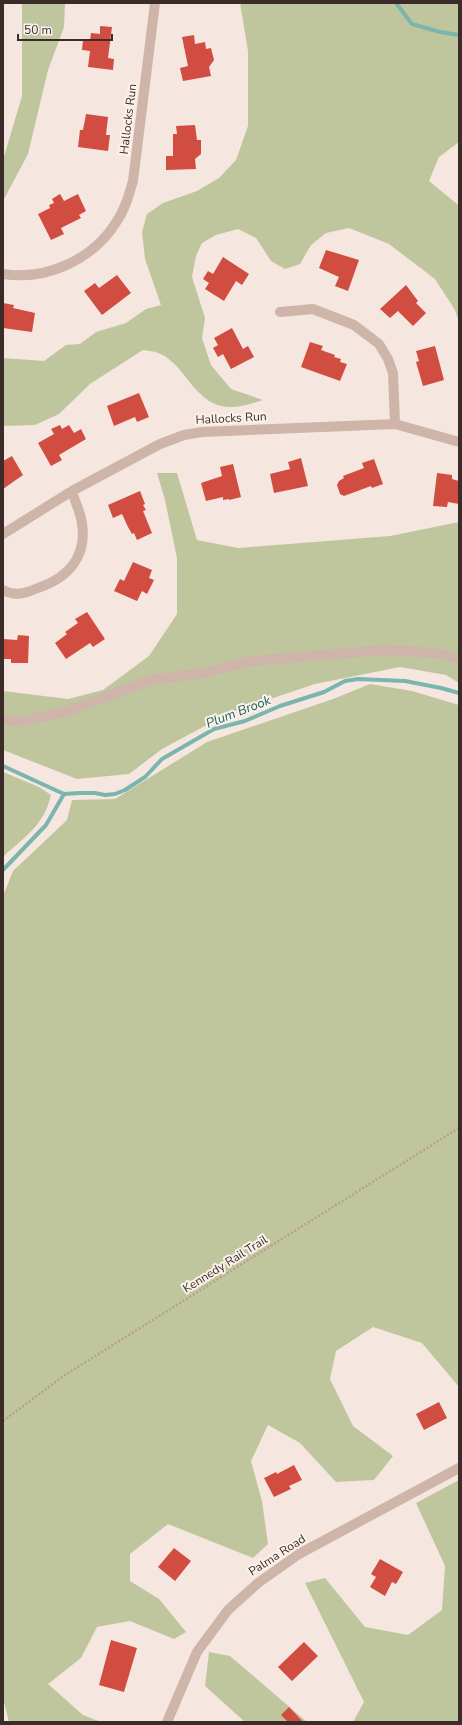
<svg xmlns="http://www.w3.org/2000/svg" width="462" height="1725" viewBox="0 0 462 1725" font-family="'Nunito Sans',sans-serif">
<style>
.green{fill:#bfc69d}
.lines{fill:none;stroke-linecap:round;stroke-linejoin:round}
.stream{stroke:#7bb5ae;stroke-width:4}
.building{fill:#d14c41}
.path{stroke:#bb9d93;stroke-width:2.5;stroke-dasharray:2 2;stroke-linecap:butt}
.minor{stroke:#cfb4a9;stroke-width:10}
.labels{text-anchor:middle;stroke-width:4;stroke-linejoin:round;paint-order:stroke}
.street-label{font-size:12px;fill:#3c2c29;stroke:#fcf2ec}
.water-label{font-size:13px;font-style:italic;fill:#1a625b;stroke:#fcf2ec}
</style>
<rect width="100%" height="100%" fill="#f5e7df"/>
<!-- green -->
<path class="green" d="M22,3h43l-1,24 -16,43 -20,84 -25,47v-41l19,-64z
M240,3h219v139l-20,15 -10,24 28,23 2,4v114l-4,-12 -20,-31 -46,-35 -40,-16 -23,5 -15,12 -11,19 -15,5 -14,-8 -15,-23 -18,-9 -22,6 -14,8 -6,13 -4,21 13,41 -3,20 9,27 20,24 32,11c-40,14 -54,8 -79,-25 -6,-8 -16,-19 -26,-22 -4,-2 -10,-2 -15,-3l-53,34 -31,30 -24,11 -32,1v-68l41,3 22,-16 14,-1 16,-12 30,-9 20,-14 15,-4 -16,-46 -3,-27 5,-18 16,-11 34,-12 22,-13 17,-18 12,-34v-75z
M157,473h20l20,67 41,8 152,-12 69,-14v161l-13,-8 -46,-8 -85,17 -86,29 -67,36 -33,25 -52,5 -74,-29v-59l65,8 35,-9 46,-34 28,-42v-56l-12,-58z
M370,684l42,7 47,14v682l-37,-44 -49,-16 -37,24 -6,28 23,47 40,30 -19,24 -38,2 -36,-39 -32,-18 -17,36 11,40 6,43 -15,14 -85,-34 -38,30v27l29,18 27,33 -12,7 -44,-18 -33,6 -16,31 -33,26 35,31 18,7h-92l-6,-24v-802l10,-25 54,-51 5,-20 43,-1 92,-57 126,-43z
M3,772l36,15 12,8c-7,31 -27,42 -48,62z
M459,1480v242h-106l11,-20 -59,-119 20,-5 40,49 43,8 34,-25 3,-44 -29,-63z
M209,1652l21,4 77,66h-62l-40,-36z"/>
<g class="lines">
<!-- stream -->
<path class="stream" d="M396,3l16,21 28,8 19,3
M3,766l61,28
M3,870l43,-45 18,-31 15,-1h16l10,2 10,-1 10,-4 20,-13 17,-18 52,-30 31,-8 35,-15 44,-14 21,-11 13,-2 47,2 36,7 18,5"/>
</g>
<!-- building -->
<path class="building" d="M100,26l12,1 -4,31 6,1 -1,11 -25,-3 2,-16 -8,-1 1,-10 7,1 1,-8 9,1z
M194,35l1,9 10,-2 1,7 5,-1 3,12 -5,7 2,9 -28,5 -3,-13 8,-2 -6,-29z
M86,114l22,3 -2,18h4l-2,16 -30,-4 2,-17h3z
M195,125l2,15h4v14l-6,5 1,10 -30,1v-14h7v-22h4l-1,-8z
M60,194l4,7 14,-7 8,17 -7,4 2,3 -20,10 3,6 -13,6 -13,-26 12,-6 -1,-3 5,-2 -2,-4z
M326,250l33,10 -11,31 -13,-5 4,-9 -20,-9z
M223,257l26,17 -7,11 -6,-4 -12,20 -19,-12 4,-6 -6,-4 5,-8 5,3z
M117,275l14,18 -29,22 -18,-24 11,-8 4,5z
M406,285l12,16 -2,2 10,10 -13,13 -15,-15 -8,7 -10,-9z
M3,303l11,2 -1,3 22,5 -3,19 -29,-4z
M232,328l11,21 5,-3 6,11 -23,12 -8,-15 -5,3 -5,-9 5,-3 -4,-7z
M310,342l13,4 -2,4 14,5 -1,2 7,2 -1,3 7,2 -7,17 -39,-14z
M435,346l9,34 -21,6 -7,-24 3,-1 -3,-10z
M139,393l10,24 -12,5 -2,-5 -21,9 -7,-20z
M60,425l2,4 7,-4 5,8 7,-4 5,10 -27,16 3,5 -11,6 -13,-23 16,-9 -3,-5z
M12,456l11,19 -20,14v-28z
M301,458l7,28 -34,7 -4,-19 20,-5 -2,-7z
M374,459l9,25 -11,4 -1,-2 -27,10 -4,-2 -3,-9 2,-4 5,-3 -1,-2 21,-8 -2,-5z
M233,464l8,33 -12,3v-1l-6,1v-3l-17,4 -5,-18 21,-7 -2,-9z
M437,473l15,2v4l7,2v23l-11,-2 -1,5 -14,-1z
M140,491l5,13 -2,1 3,5 -3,1 9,22 -15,7 -3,-7 -2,1 -4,-7 -6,-13 -9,4 -5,-13z
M133,562l19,8 -3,8 5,2 -7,14 -5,-3 -5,10 -23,-10 6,-12 4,2z
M87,612l18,27 -12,8 -3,-4 -24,16 -11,-16 12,-9 -2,-2 13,-9 -3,-4z
M18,635l11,1 -1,27h-17v-4h-8v-20l14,1z
M439,1402l8,16 -23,12 -8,-16z
M294,1465l8,15 -13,6 2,3 -17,8 -10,-19 12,-6 1,2z
M174,1548l17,13 -16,20 -17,-14z
M380,1559l23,13 -7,12 -4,-2 -7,14 -15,-9 6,-10 -5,-3z
M111,1640l26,8 -13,44 -25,-7z
M304,1642l14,14 -26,25 -14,-14z
M289,1707l14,15h-15l-7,-7z"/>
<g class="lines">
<!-- path -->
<path class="path" d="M3,1421l62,-46 394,-247"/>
<!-- minor -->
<path class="minor" d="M3,274c44,7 91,-15 114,-53 8,-12 12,-26 16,-40l22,-178
M280,312l33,-3 41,16 25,19 9,15 5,14 2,51
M3,534l69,-43 88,-47 24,-9 18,-3 193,-8 64,18
M3,590c12,7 23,3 35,-2 30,-10 49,-31 44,-64 -1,-11 -7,-22 -10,-33
M3,719l16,3 49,-11 83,-31 52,-7 47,-12 134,-11 53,3 22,6
M167,1722l30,-70 31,-42 30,-27 41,-29 160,-86"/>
</g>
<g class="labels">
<!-- street labels -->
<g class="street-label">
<text transform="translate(128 119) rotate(-83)" y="4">Hallocks Run</text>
<text transform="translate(231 418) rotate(-3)" y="4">Hallocks Run</text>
<text transform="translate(225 1264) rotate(-32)" y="4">Kennedy Rail Trail</text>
<text transform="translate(277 1555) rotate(-33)" y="4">Palma Road</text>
</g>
<!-- water labels -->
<g class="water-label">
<text transform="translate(238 711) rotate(-21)" y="5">Plum Brook</text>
</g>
</g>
<!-- border -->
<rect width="462" height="1725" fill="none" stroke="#3c2c29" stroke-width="8"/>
<!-- scale -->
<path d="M18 34v6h94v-6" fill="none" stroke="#3c2c29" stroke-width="2"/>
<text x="24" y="34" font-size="12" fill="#3c2c29" stroke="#fcf2ec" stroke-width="3" paint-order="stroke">50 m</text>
</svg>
